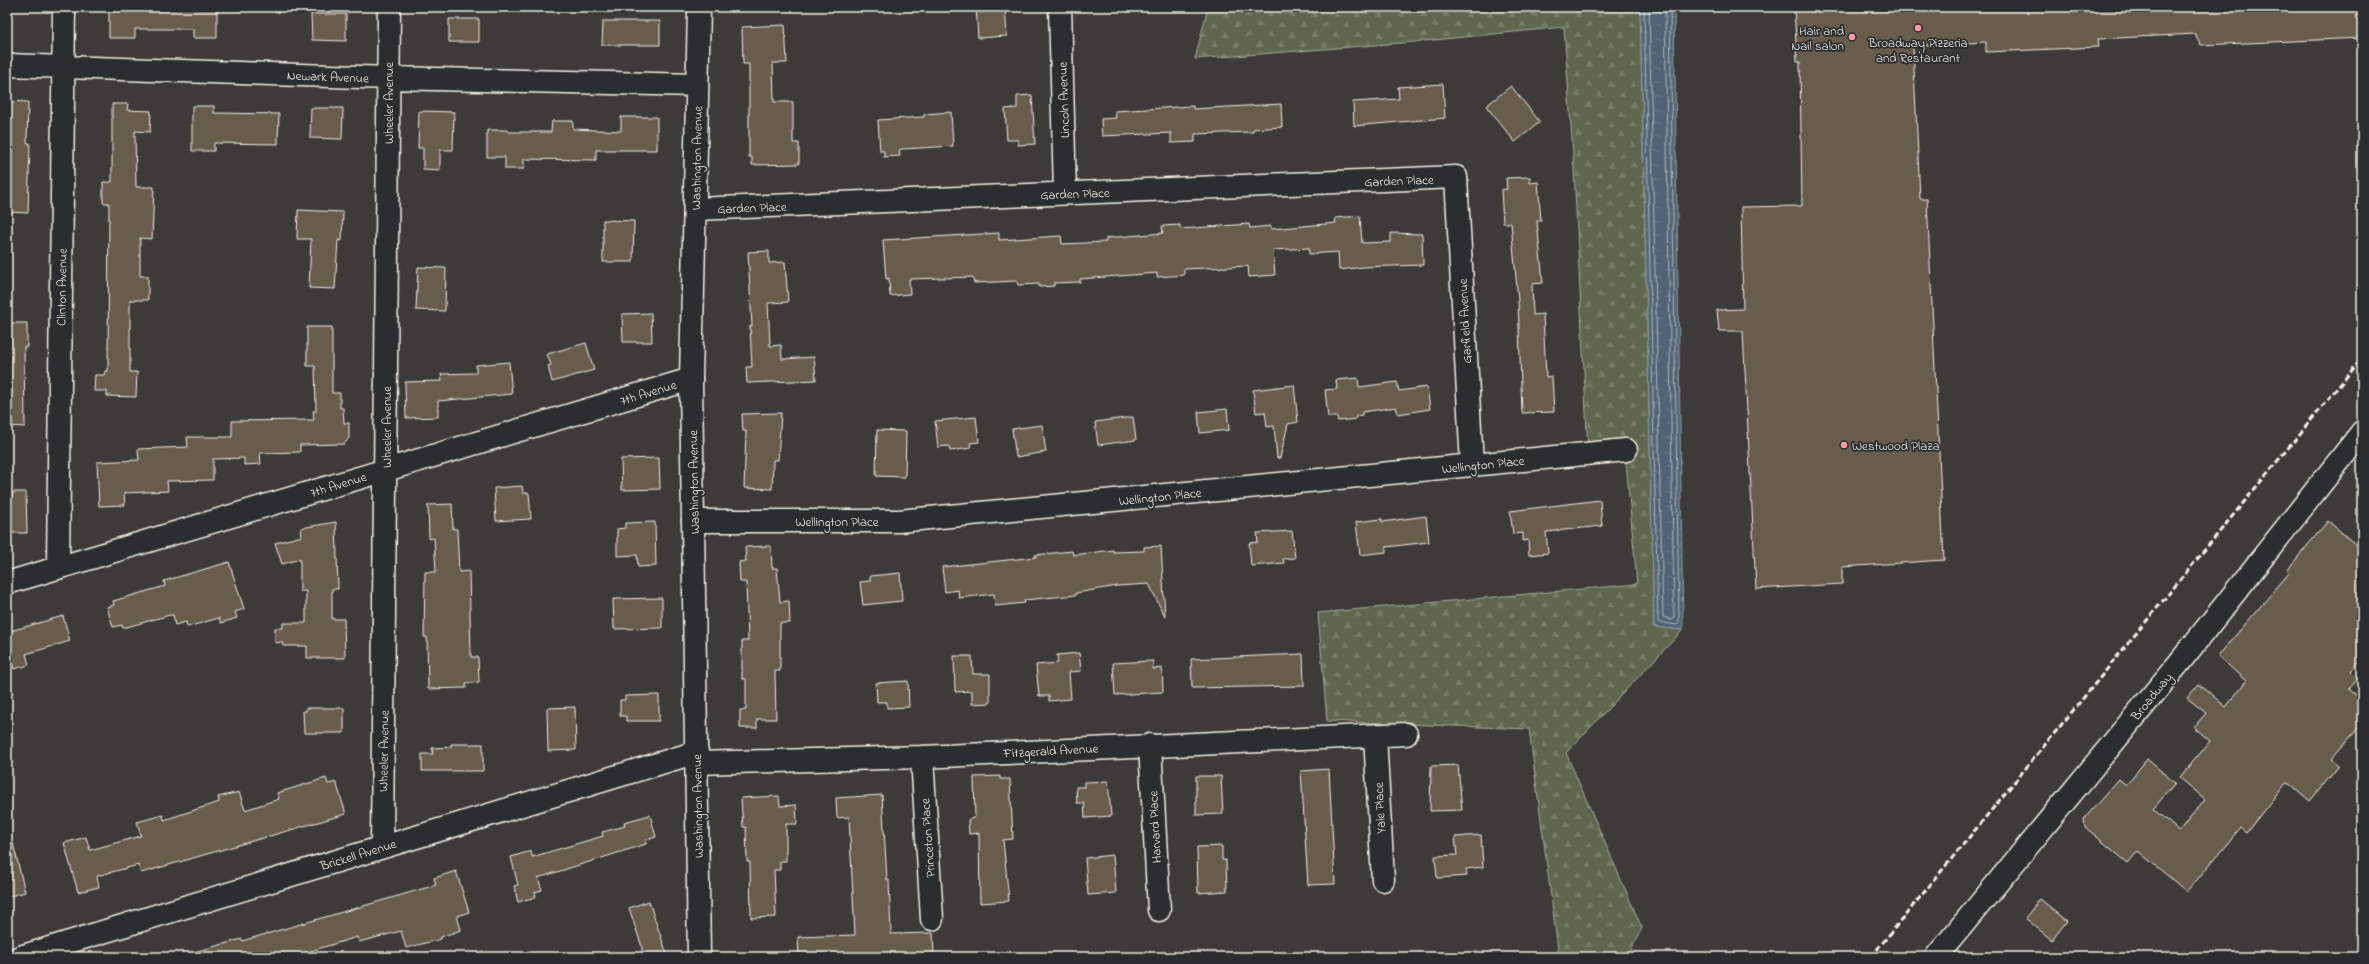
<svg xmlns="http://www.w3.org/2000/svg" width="2369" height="964" viewBox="0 0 2369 964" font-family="'Indie Flower',sans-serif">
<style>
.forest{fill:url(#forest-firs);stroke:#a9ac9c}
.water{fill:url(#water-ripples);stroke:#929ca2}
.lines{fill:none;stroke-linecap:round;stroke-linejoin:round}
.shore{stroke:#b3b9ba;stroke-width:1}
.building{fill:#675b4e;stroke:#f4f1e8}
.minor-casing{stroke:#f4f1e8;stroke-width:25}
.major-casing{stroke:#f4f1e8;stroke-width:25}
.minor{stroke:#2a2d2e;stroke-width:22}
.major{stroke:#2a2d2e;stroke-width:22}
.rail{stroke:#f4f1e8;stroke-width:3;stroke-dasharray:6 3;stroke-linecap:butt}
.poi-dot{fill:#ff9aa2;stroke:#2a2d2e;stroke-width:1.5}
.labels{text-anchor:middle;stroke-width:3.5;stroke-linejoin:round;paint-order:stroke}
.poi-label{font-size:13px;fill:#f4f1e8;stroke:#2a2d2e;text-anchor:end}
.street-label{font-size:13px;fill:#f4f1e8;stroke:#2a2d2e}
</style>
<defs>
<pattern id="forest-firs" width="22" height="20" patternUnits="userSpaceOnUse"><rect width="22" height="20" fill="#5e684f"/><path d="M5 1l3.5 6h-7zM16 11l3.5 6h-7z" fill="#767e68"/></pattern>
<pattern id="water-ripples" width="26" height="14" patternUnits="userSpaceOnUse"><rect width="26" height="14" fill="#516474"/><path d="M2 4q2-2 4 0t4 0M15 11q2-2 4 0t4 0" fill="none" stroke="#6b7b88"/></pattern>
</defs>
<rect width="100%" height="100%" fill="#3c3b38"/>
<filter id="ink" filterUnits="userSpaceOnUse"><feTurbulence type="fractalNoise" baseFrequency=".025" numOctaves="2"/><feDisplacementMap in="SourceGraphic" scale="8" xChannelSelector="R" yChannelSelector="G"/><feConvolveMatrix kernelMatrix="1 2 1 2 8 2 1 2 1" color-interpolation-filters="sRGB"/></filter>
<g filter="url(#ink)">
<!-- forest -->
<path class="forest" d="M1208,7h432l14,620 29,3 -117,123 76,175 -14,29h-69l-30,-228 -202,-8 -9,-108 319,-29 -12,-133 -37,2 -14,-284 -10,-142 -150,15 -219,17z"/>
<!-- water -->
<path class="water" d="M1640,7h34l9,623 -29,-3z"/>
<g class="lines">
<!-- shore -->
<path class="shore" d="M1644,7l14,615 19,3 2,-2 -9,-616
M1649,7l14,610 9,3 2,-2 -9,-611"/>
</g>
<!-- building -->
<path class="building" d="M109,7h108v31h-24v-9h-58v9h-26z
M976,7h29l2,29 -29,2z
M1794,7h568v31l-161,7 -6,-11 -97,5 1,8 -113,5v-10l-73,4 7,153h7l17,361 -102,7v17l-86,5 -13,-258h-24l-2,-21 26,-1 -2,-102 61,-1 -2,-144h-3z
M311,14h35v27l-34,-1z
M449,19h30v23h-30z
M603,21h57v24h-58z
M785,25l2,38h-14l1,39h19v41h6v21l-47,1v-8h-3v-93h-6l-1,-37z
M1443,84l2,34 -91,8 -1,-24 46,-3 -1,-12z
M1511,86l29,36 -25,20 -29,-36z
M1032,95l3,49 -17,1v-5h-11l-2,-31 12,-1v-12z
M7,101l21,1 -1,41h3l-2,70 -21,-1z
M112,104h16l-1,6 24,1 -1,21 -15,-1 1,56h18l-2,52 -12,-1v38h8v24h-18v72h7l-1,25 -29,-1v-5h-13l1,-16h9l1,-4h3l1,-168h-6v-21h9z
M1281,104l1,23 -29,2v3l-58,2v8l-24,1v-10l-69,3 -1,-17 15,-1 -1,-7 78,-5v3z
M192,106h22v7l65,1 -1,30 -64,-1v8h-22z
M311,108h32l-1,31 -32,-1z
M419,111l35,1 -1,38h-13v20l-17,-1v-21h-5z
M951,112l2,34 -50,3 -4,1 1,6 -16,1v-6h-4l-2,-31 46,-3v-3z
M621,117h36v33h-61v10l-72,-1v10h-19v-12h-18v-27h21v2h43l1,-11h21v8l48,2z
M1530,177v6l8,-1 3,39h-4l6,62 -11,1 1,31 10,-1 3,63 6,-1 2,36 -32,1 -4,-113 -7,-77h-8l-2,-33 6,-1 -1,-11z
M298,210l45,2 -1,29 -4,-1 -3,49 -26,-1 2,-49h-14z
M1360,216l2,27 29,-1v-9l31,1 1,31 -60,2 -24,3 -1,-18 -29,2v-6l-36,2 2,25 -26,2 -1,-11 -64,3v6l-27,2v-4l-77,6v3l-26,1v3l-15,1v-3l-21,1 -1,-4 -43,2 -1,-6 -64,2 1,15 -20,2 -1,-18 -3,1 -3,-39 116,-7v7l62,-4 1,8 44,-2v-4l57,-5 -1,-7 18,-1v4l69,-5 1,4 21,-2v3l65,-6 -1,-5z
M603,220l31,1 -1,41h-30z
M769,251v12l16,-1 3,40 -20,1 2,43 11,-1 1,14 32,-2 2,23 -69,3 -1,-16h6l-2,-41h2l-4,-74z
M418,267l28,1 -1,43 -29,-1z
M651,313l1,29h-29l-1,-28z
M7,323h20v24h-3l1,80 -18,-1z
M307,327h25v66h8v15h3l1,15h5v15l-5,6 -44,1v7l-40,1 1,11 -17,1v-7l-31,1v21l-46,1 1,10 -44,2 1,12 -26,1 -2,-44 42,-2 -1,-11 50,-2 -1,-10h45v-16l82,-1 -1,-9h3l-1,-45h-8z
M586,343l8,27 -42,12 -4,-16 3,-1 -4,-11z
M509,362l3,32 -74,7v16l-32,1 -1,-36 37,-1 -1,-7 35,-1v-8z
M1358,378l1,9 38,-5 2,9 28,-4 3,22 -32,5 -2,-7 -34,5v3l-6,1v3l-18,2 -1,-4h-9l-3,-27 12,-1 -1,-9z
M1294,385l4,37 -10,2 -8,34h-3l-3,-32 -7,1 -2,-15 -9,1 -3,-23z
M1227,409l2,21 -29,3 -2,-21z
M781,413l-3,47h-5l-1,29 -28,-1 2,-57h-3l-1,-17z
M976,417l3,25 -9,1 1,5 -21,3 -1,-5 -11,1 -3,-26z
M1133,417l3,23 -38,5 -3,-23z
M1042,425l4,27 -30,5 -4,-28z
M877,430l29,1 -1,46 -29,-1z
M659,458l1,31 -38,1 -1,-31z
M522,486l1,7h6l2,26 -35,2 -2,-33z
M13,492h13l1,41h-20v-37h5z
M1600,500l2,26 -56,6 2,21 -19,2 -1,-15 -5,1v-8l-10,1 -3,-23z
M452,504l1,25h4l2,43 10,-1 2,86h7l1,25 -13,1v5l-38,1 -1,-52h-3l1,-65h11l-2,-34 -5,1 -1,-34z
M1426,516l3,26 -43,5v5l-26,3 -4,-33 26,-3v3z
M2328,521l34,29v110l-11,11 7,7 -10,11 14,12v23l-31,35 8,7 -29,35 -23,-20 -41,52 -6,-5 -53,64 -49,-41 -10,12 -43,-36 -1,-8 35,-40 7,6 21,-26 28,24 -22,26 26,22 26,-32 -25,-21 30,-37 -16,-14 12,-14 -19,-15 12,-14 27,23 20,-26 -28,-25 72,-84 -3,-2z
M336,522l2,67h-6v30h12l1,39h-38v-12h-24l-1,-4 -7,1v-15h8v-5h23v-32h-6v-32l-18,5 -7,-21 27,-7 -1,-8z
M655,522l1,44 -18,1 -1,-12 -20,1v-27l8,-1v-5z
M1292,531l3,27 -12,1 1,4 -33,3 -2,-23 9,-1 -1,-9z
M771,546l1,22h5l3,34 9,-1 1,22h-10v48h-5l1,48h-19v9h-17v-18h6v-31h-4v-38h6l-2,-59h-6l-1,-20 7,-1 -1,-14z
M1161,546l4,71 -16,-33 -32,2 -41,7v2l-52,5 1,3 -30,3 -1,-12 -35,4 -1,-8 -13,2 -3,-25 94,-10 -1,-2 37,-4 1,4 40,-5v2l31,-1v-4z
M229,562l15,47 -9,3 2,6 -16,5 -2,-5 -32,9 -1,-5 -11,3 -2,-10h-3l-47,13 -1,-3 -9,2 -6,-20 7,-2 -1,-4 52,-15 -1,-5z
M900,573l2,28 -39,4 -3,-23 10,-1v-5z
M662,598v30l-48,1 -1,-30z
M63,616l7,25 -44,13 3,11 -15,4 -2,-7 -5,2v-32z
M1079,653l2,18 -12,1 2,27 -22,2v-5h-10l-3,-31 22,-2 -1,-8z
M1303,654l1,32 -112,2 -1,-29z
M954,656h18l1,18h17v29l-18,1v-13l-17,1z
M1153,661v8l9,-1 1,24 -48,3 -2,-32z
M908,681l1,26 -22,1v-6h-10l-1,-19z
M659,695v26h-33v-5h-6v-16h5v-4z
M575,707l1,43 -28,1 -1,-43z
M306,708h38v25h-40l-1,-22h3z
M451,744h32v27h-61v-17h11l-1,-6 19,-1z
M1458,765l4,45 -32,1 1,-45z
M1329,769l6,115 -27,1 -7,-114z
M1000,776v3h10l3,60 -10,1 6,61 -29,2 -1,-70 -10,1 -1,-14 7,-3 -1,-40z
M1196,776h25l2,38 -27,1z
M326,778l2,6 8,-2 10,32 -205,59 -3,-8 -41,11 2,11 -21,5 -14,-49 22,-6 4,13 51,-14 -4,-14 26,-7 1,5 55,-18 -1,-5 21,-5 6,18 34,-11 -2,-6z
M1108,781l3,35 -26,2 -1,-15h-7l-1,-16h8v-5z
M882,795l5,85h2l2,54 42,-1 1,24h-135l-1,-20 57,-2 -6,-118 -12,1 -1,-20z
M779,796l1,10 16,-1 1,19h-11v37h-6v9h-6l2,47 -25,1 -1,-56h-3l-1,-35h-3l-2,-29z
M650,815l6,22 -10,3v4l-108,34 4,12 -7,2 1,5 -18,5 -4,-16 4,-1 -7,-28 20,-6 1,6 71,-21 -1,-4 23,-6 -1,-4z
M1481,835l2,32 -17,2 1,7 -30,2 -2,-22 22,-1 -2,-18z
M13,843l12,49 -18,5v-53z
M1222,846v14h4l1,31 -29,2 -1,-46z
M1113,855l3,38 -28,2 -3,-37z
M456,871l13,41 -12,4 4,14 -20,7v2l-35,9 -5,-17 -42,11 -2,-5 -66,20h-97v-5l48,-13v2l194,-56 -2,-7z
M2040,899l27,22 -15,19 -27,-22z
M649,901l5,16 14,40h-26v-10l-13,-39z"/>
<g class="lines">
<defs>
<path id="minor" d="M1060,7l5,186
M7,65l382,13 308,7
M695,209l761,-32 16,288
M693,521h206l727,-71
M58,568l6,-561
M7,583l684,-204
M1375,736l8,144
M1150,745l9,165
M922,757l10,162
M697,763l225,-6 484,-23
M382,847l7,-840
M20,957l677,-205
M1936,957l243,-294 183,-231"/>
<path id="major" d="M699,7l-8,372 8,578"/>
</defs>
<!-- minor casing -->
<use href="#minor" class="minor-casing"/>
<!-- major casing -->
<use href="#major" class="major-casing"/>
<!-- minor -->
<use href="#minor" class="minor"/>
<!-- major -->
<use href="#major" class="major"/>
<!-- rail -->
<path class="rail" d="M1871,957l491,-599"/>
</g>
</g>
<!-- markers -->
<g class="poi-dot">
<circle cx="1918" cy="28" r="4"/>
<circle cx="1852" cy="37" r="4"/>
<circle cx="1844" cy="445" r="4"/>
</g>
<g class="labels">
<!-- poi labels -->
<g class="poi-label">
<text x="1844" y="35">Hair and<tspan x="1844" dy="15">Nail salon</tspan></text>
<text x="1918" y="47" text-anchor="middle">Broadway Pizzeria<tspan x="1918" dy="15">and Restaurant</tspan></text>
<text x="1852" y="450" text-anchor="start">Westwood Plaza</text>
</g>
<!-- street labels -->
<g class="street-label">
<text transform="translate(328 76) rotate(2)" y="5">Newark Avenue</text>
<text transform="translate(1063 100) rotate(-92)" y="5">Lincoln Avenue</text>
<text transform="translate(388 103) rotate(-90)" y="5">Wheeler Avenue</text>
<text transform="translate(696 158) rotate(-89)" y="5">Washington Avenue</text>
<text transform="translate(1399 180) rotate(-2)" y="5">Garden Place</text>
<text transform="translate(1075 193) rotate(-2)" y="5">Garden Place</text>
<text transform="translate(752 207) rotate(-2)" y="5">Garden Place</text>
<text transform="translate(61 287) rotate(-89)" y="5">Clinton Avenue</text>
<text transform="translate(1464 321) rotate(-93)" y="5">Garfield Avenue</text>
<text transform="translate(648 392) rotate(-17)" y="5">7th Avenue</text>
<text transform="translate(386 427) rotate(-90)" y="5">Wheeler Avenue</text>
<text transform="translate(1483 464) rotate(-6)" y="5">Wellington Place</text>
<text transform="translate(693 482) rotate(-91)" y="5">Washington Avenue</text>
<text transform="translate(338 484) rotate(-17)" y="5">7th Avenue</text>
<text transform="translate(1160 496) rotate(-6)" y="5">Wellington Place</text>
<text x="837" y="526">Wellington Place</text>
<text transform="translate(2151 696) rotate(-51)" y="5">Broadway</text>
<text transform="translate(1051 750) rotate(-3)" y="5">Fitzgerald Avenue</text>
<text transform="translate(383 751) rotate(-89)" y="5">Wheeler Avenue</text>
<text transform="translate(697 806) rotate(-91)" y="5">Washington Avenue</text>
<text transform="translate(1379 808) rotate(-93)" y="5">Yale Place</text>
<text transform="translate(1154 827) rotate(-93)" y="5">Harvard Place</text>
<text transform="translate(927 838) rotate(-94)" y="5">Princeton Place</text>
<text transform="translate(358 854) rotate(-17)" y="5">Brickell Avenue</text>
</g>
</g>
<!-- margin -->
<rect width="2369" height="964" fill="none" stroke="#2a2d2e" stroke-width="24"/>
<rect x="12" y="12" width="2345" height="940" fill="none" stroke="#f4f1e8" stroke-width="1.5" filter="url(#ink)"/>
</svg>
